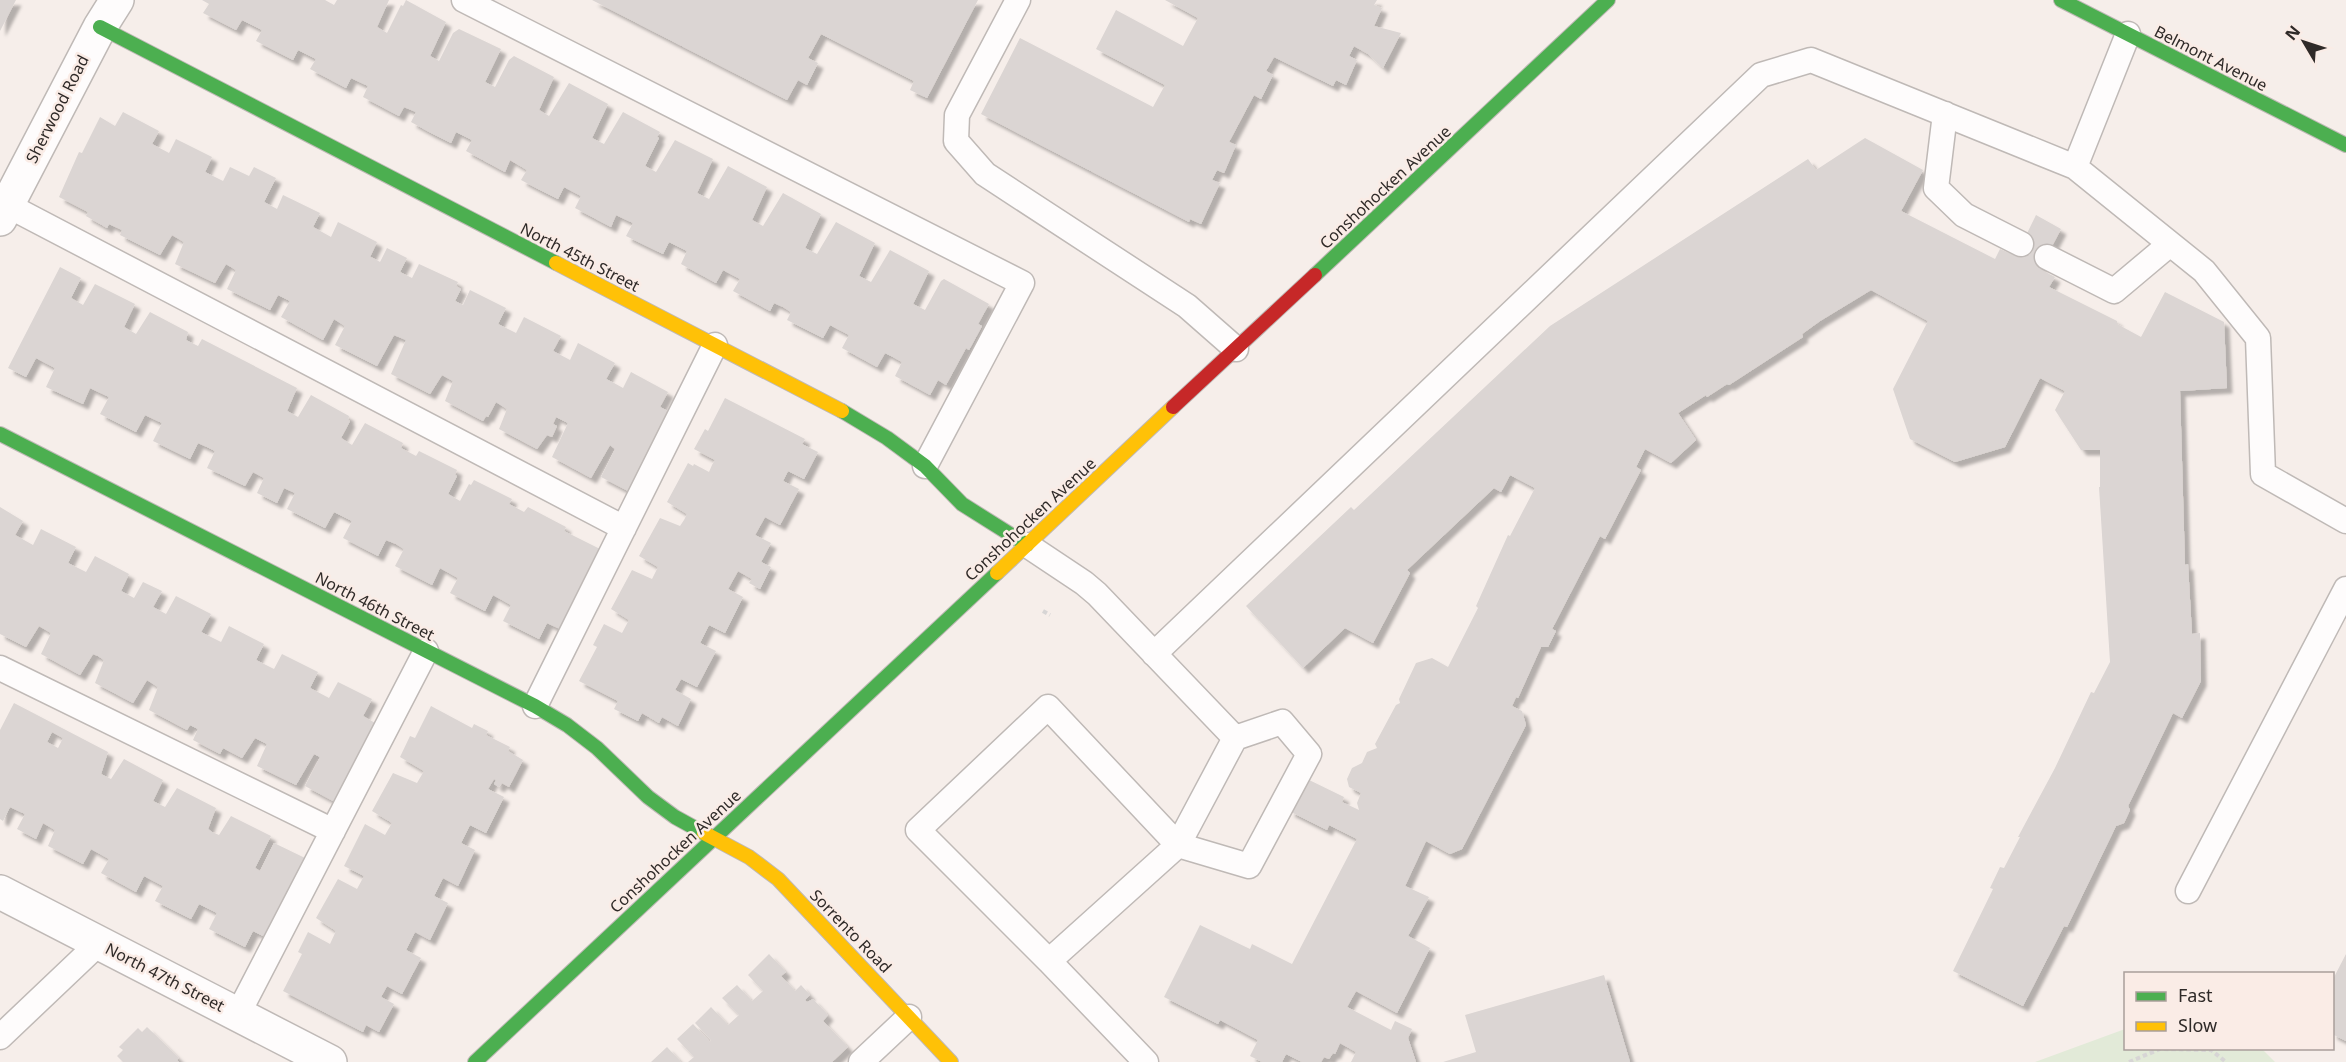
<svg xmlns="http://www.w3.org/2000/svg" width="2346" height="1062" viewBox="0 0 2346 1062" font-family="'Noto Sans',sans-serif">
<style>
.green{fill:#e2ead8}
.building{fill:#dbd5d3;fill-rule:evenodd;filter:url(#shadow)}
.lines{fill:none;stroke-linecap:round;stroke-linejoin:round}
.lane-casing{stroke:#bfb9b6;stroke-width:27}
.street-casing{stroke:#bfb9b6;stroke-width:36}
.fast-casing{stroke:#bfb9b6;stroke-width:16}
.slow-casing{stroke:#bfb9b6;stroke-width:16}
.jam-casing{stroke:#bfb9b6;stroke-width:16}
.path{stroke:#d7d5d5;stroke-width:4;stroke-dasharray:4.5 3;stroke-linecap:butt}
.lane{stroke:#fefcfc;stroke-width:24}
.street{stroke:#fefcfc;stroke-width:33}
.fast{stroke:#4caf50;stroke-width:14}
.slow{stroke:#ffc107;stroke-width:14}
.jam{stroke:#c62828;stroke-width:14}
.labels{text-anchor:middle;stroke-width:5;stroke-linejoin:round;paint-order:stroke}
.street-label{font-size:16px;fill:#2f2a28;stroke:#faece6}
</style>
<defs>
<filter id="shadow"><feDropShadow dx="5.5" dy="5.5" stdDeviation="1.5" flood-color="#0004"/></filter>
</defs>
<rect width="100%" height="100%" fill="#f6eeea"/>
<!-- green -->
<path class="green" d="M2125,1029l1,19 136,1 13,13h-240z"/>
<!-- building -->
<path class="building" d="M0,0h16l-16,31z
M202,0h123l9,5 3,-5h52l-12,27 10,6 14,-28 2,1 3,-6 40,22 -16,34 9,5 14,-28 6,-4 42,20 -16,33 10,5 14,-27 5,-4 19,10 21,11 -15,33 10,6 20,-33 39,21 -16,34 12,6 19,-32 37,20 -3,5 2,1 -14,28 11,6 19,-32 38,19 -16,34 12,6 19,-33 39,21 -15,33 11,6 20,-33 38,21 -16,34 12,6 19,-32 39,21 -16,33 12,6 19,-32 39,21 -16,33 12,6 16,-29 3,-2 45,25 -11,20 4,2 -13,24 -3,-2 -20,37 -8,-5 -8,15 -35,-19 7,-14 -9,-5 -8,-4 -8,14 -35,-19 7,-13 -19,-10 -7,13 -36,-18 4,-8 -8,-5 -9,-4 -4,8 -37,-20 7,-12 -17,-9 -7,13 -35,-19 6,-13 -18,-9 -6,12 -37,-18 7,-13 -17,-8 -5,12 -36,-19 6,-12 -17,-9 -6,12 -20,-10 -17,-9 6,-10 -17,-10 -5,12 -39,-21 6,-11 -16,-8 -5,11 -20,-10 -20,-11 5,-10 -12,-5 -5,9 -36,-19 5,-11 -17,-8 -5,10 -36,-19 6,-10 -18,-9 -5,10 -37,-19 6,-11 -20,-10 -6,10 -33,-17 6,-9z
M592,0h386l-51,98 -17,-8 4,-9 -93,-47 -13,24 10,5 -11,22 -9,-5 -11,20z
M1165,0h212l-3,5 8,3 -8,18 27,7 -18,35 -15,-14 -14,-8 -5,10 8,4 -11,25 -10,-5 -3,6 -59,-29 -8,14 7,4 -12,24 -7,-4 -25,47 7,3 -12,28 -7,-3 -5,10 8,3 -19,41 -11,-5 -1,3 -208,-108 39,-76 133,69 12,-22 -69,-36 20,-39 67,36 15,-28z
M123,112l36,19 -7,13 17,9 7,-14 36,18 -7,15 18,9 7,-14 19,9 5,-9 22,11 -12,24 13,7 6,-14 37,18 -7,14 18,10 7,-15 39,20 -7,15 3,1 7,4 7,-14 20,10 -7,14 12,6 7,-14 39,18 -2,4 5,3 -6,12 8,4 7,-15 36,18 -8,16 18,9 8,-16 37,19 -8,15 17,9 8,-17 37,20 -9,16 8,4 9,5 8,-16 37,20 -8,15 12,6 -42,79 -29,-15 14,-28 -5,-4 -19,33 -39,-21 16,-34 -12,-6 -3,7 4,2 -5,11 -5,-2 -10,14 -38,-20 8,-20 -11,-7 -8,15 -2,-1 -3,5 -38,-20 8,-20 -11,-6 -12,19 -39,-20 15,-34 -12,-5 -17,31 -42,-21 10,-19 -11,-7 -11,21 -42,-23 9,-16 -12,-6 -8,15 -43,-21 9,-19 -10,-6 -11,19 -40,-19 9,-22 -12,-7 -12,20 -40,-20 2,-5 -13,-6 -2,4 -21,-12 2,-4 -29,-15 20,-45 3,1 18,-36 15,9z
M1865,138l58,32 -22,41 94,48 5,-10 16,7 20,-41 25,14 -21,40 15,8 -6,10 68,34v3l24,13 24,-45 59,30 3,66 -47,3 5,174 3,-1 4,70 8,-1 1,48 -19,37 -9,-5 -45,93 2,4 -6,13 -8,3 -49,101 -3,-1 -41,80 -70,-35 40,-82 -3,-1 10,-21 4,1 16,-31h-2l37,-69 36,-76 3,1 16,-31 -11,-175h1v-37h-19l-26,-40 10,-19 -25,-13 -35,69 -50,15 -45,-23 -17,-50 35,-68 -57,-31 -51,31 -18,13 1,3 -74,48 -2,-1 -20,13 -1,-2 -28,18 18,27 -25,23 -26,-14 -9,18 5,3 -36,69 -5,-3 -48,93 4,2 -8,16h-7l-23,51 -2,-1 -4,9 10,5 4,14 -64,124 -12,5 -24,-13 -21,45 24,11 -21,39 22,12 -33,65 -41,-22 -9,16 44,23 4,-9 17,8 -4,9 8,24h-65l5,-10 -16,-9 -5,11 -2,-1 -4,6 -5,-2 -3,5h-19l-16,-8 -4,8h-20l-12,-6 8,-16 -38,-20 -2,4 -54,-27 36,-72 50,24 2,-5 40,20 65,-125 -28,-14 -2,5 -38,-19 16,-33 39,19 -2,5 17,8 -2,-7 4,-10 -12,-6 -2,-8 5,-11 10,-5 5,-11 10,-4 -2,-4 21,-39 4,-2 -1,-4 17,-36 16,-5 16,9 30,-59 -2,-2 32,-71 2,1 25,-48 -25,-13 -9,17 -7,-4 -87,82 3,3 -37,70 -28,-15 -42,40 -57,-62 105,-99 3,3 196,-184 258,-167 8,11z
M60,267l21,11 -10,20 12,7 12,-21 40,20 -11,23 12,7 14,-22 38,20 -2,8 12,6 4,-7 95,49 -10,23 11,6 13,-22 38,21 -1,4 2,1 -9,17 11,7 13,-22 38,20 -2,5 15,8 3,-5 38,19 -2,5 2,1 -9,18 12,7 9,-17 2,1 3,-5 38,19 -3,5 15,8 4,-5 38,20 -2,4 36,18 -40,80 -13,-6 -8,16 -36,-18 8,-16 -18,-10 -8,16 -35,-18 8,-15 -18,-10 -8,17 -37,-19 9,-17 -8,-5 -10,-4 -8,16 -35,-18 9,-17 -18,-9 -9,16 -38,-19 8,-16 -11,-5 -7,15 -20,-10 7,-15 -11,-6 -8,14 -38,-18 8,-17 -8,-4 -9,-4 -8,16 -37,-18 9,-18 -17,-8 -9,17 -36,-18 9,-17 -19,-9 -7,16 -37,-17 9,-19 -19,-10 -10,19 -18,-9z
M725,398l80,41 -3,5 16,8 -14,27 -16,-8 -5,10 16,8 -19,36 -15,-8 -10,18 16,8 -10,19 10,5 -11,22 -11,-6 3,-4 -14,-8 -10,18 15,8 -18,36 -16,-8 -9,18 16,8 -19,36 -16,-8 -6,11 16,9 -13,27 -16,-9 -3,6 -17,-10 -4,8 -24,-12 4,-8 -39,-20 18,-34 -4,-2 11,-21 18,9 7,-13 -18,-11 21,-39 20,9 6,-12 -19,-11 21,-38 20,8 4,-6 3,-6 -20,-12 21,-39 5,3 1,-2 15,8 3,-7 3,-5 -21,-11 11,-20 3,2z
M0,507l23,14 -8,14 18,10 8,-16 35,18 -8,16 18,9 9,-16 34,18 -8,17 13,7 9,-16 19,9 -9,16 13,7 10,-18 35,18 -10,18 20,10 8,-16 35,18 -8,16 18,9 8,-15 36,18 -8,16 19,10 9,-16 34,17 -9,17 12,7 -40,79 -30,-16 15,-29 -6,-3 -18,31 -39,-19 10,-22 -12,-6 -13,20 -19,-10 -3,6 -27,-14 5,-11 -8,-4 -3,5 -38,-20 9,-23 -11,-7 -14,23 -38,-20 9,-23 -6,-4 -5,-2 -13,21 -39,-21 10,-21 -12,-7 -13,21 -26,-13z
M14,703l94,49 -7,22 10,5 13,-20 39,21 -10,21 12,6 12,-19 39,20 -8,21 4,3 7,3 12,-19 40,20 -16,32 5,3 14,-28 31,15 -19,44 -3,-2 -18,37 -12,-6 -8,16 -36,-18 8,-16 -18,-9 -8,15 -36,-18 8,-15 -19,-10 -8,16 -35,-19 8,-14 -18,-10 -8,15 -35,-18 7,-16 -12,-7 -7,16 -19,-10 8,-15 -15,-7 -7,14 -3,-2v-89zM52,732l11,6 -5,10 -11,-6z
M431,706l41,22 2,-4 14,7 -2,4 24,12 -2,4 15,9 -14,27 -7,-4 -3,4 -5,-3 2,-4 -2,-1 -6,10 16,8 -18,36 -16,-8 -9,18 14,7 -17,36 -15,-8 -9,18 14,7 -18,37 -15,-8 -9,18 15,8 -19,36 -15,-8 -6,11 13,7 -15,28 -13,-7 -3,7 -80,-41 19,-37 -4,-2 10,-20 22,12 6,-13 -20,-13 22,-39 19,10 7,-13 -20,-10 21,-42 20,11 7,-12 -20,-12 21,-38 24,10 7,-12 -24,-14 10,-21 5,2z
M769,954l17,18 -5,4 14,15 6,-6 9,10 -5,5 2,2 6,-3 15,16 -5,6 25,26 -16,15h-144l6,-5 -17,-18 16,-15 17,18 1,-2 -16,-17 16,-16 17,18 11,-10 -17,-17 15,-13 15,16 11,-10 -15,-16z
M2346,954v87l-14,-7v-53z
M1604,975l26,87h-187l33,-10 -11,-37z
M147,1027l32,31 -2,2 2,2h-56l-6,-6 6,-6 -4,-3 19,-19 4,4z
M667,1047l14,15h-30z"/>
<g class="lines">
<defs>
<path id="lane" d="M464,0l558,283 -97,183
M1018,0l-61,115 -1,26 29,33 202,132 49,43
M1945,114l-9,74 28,27 57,29
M2075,167l53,-133
M7,205l617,323
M2047,257l67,34 56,-47
M1027,545l57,38 13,11 138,144 -57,107 -129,116 97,101
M1154,654l607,-579 50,-15 264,107 129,104 54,67 5,136 83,47
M0,668l333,163
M535,706l180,-361
M2188,891l158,-302
M1049,961l-131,-131 130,-123 130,138 71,21 60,-112 -27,-32 -47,16
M238,1014l188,-363
M0,1037l99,-94
M861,1062l48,-45"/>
<path id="street" d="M0,219l100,-192 17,-27
M0,892l330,170"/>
<path id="fast" d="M2061,0l285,145
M100,27l456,236
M1315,275l293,-275
M842,411l45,27 38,28 37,38 65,41
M0,434l535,272 32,19 30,23 51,49 27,20 29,16
M475,1062l522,-489"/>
<path id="slow" d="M556,263l286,148
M997,573l176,-166
M704,833l45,24 29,22 173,183"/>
<path id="jam" d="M1173,407l142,-132"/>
</defs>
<!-- lane casing -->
<use href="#lane" class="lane-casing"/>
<!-- street casing -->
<use href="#street" class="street-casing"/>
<!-- fast casing -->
<use href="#fast" class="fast-casing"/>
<!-- slow casing -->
<use href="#slow" class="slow-casing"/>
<!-- jam casing -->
<use href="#jam" class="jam-casing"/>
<!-- path -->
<path class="path" d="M1043,611l7,4
M2129,1062l31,-13 51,1 15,12"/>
<!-- lane -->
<use href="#lane" class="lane"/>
<!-- street -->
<use href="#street" class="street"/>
<!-- fast -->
<use href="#fast" class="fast"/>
<!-- slow -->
<use href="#slow" class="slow"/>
<!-- jam -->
<use href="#jam" class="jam"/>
</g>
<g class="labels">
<!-- street labels -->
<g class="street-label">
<text transform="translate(2211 58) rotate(27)" y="6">Belmont Avenue</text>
<text transform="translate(57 109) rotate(-63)" y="6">Sherwood Road</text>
<text transform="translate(1385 187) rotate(-43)" y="6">Conshohocken Avenue</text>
<text transform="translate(580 257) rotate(27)" y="6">North 45th Street</text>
<text transform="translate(1030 519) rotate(-43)" y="6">Conshohocken Avenue</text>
<text transform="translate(375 606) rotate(27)" y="6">North 46th Street</text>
<text transform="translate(675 851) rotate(-43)" y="6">Conshohocken Avenue</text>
<text transform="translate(851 931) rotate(46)" y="6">Sorrento Road</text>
<text transform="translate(165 977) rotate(27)" y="6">North 47th Street</text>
</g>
</g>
<!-- legend -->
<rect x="2124" y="972" width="210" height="78" fill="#faece6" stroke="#a99e9a" stroke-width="1.5"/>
<rect x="2136" y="992" width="30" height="9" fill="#4caf50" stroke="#a99e9a" stroke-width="1.5"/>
<text x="2178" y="1002" font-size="18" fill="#2f2a28">Fast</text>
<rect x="2136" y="1022" width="30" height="9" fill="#ffc107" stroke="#a99e9a" stroke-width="1.5"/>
<text x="2178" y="1032" font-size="18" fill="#2f2a28">Slow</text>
<!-- north arrow -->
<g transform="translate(2304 42) rotate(309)" stroke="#faece6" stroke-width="4.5" paint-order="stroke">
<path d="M0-4.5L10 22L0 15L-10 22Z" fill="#2f2a28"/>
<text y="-9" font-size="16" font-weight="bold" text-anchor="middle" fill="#2f2a28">N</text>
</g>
</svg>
